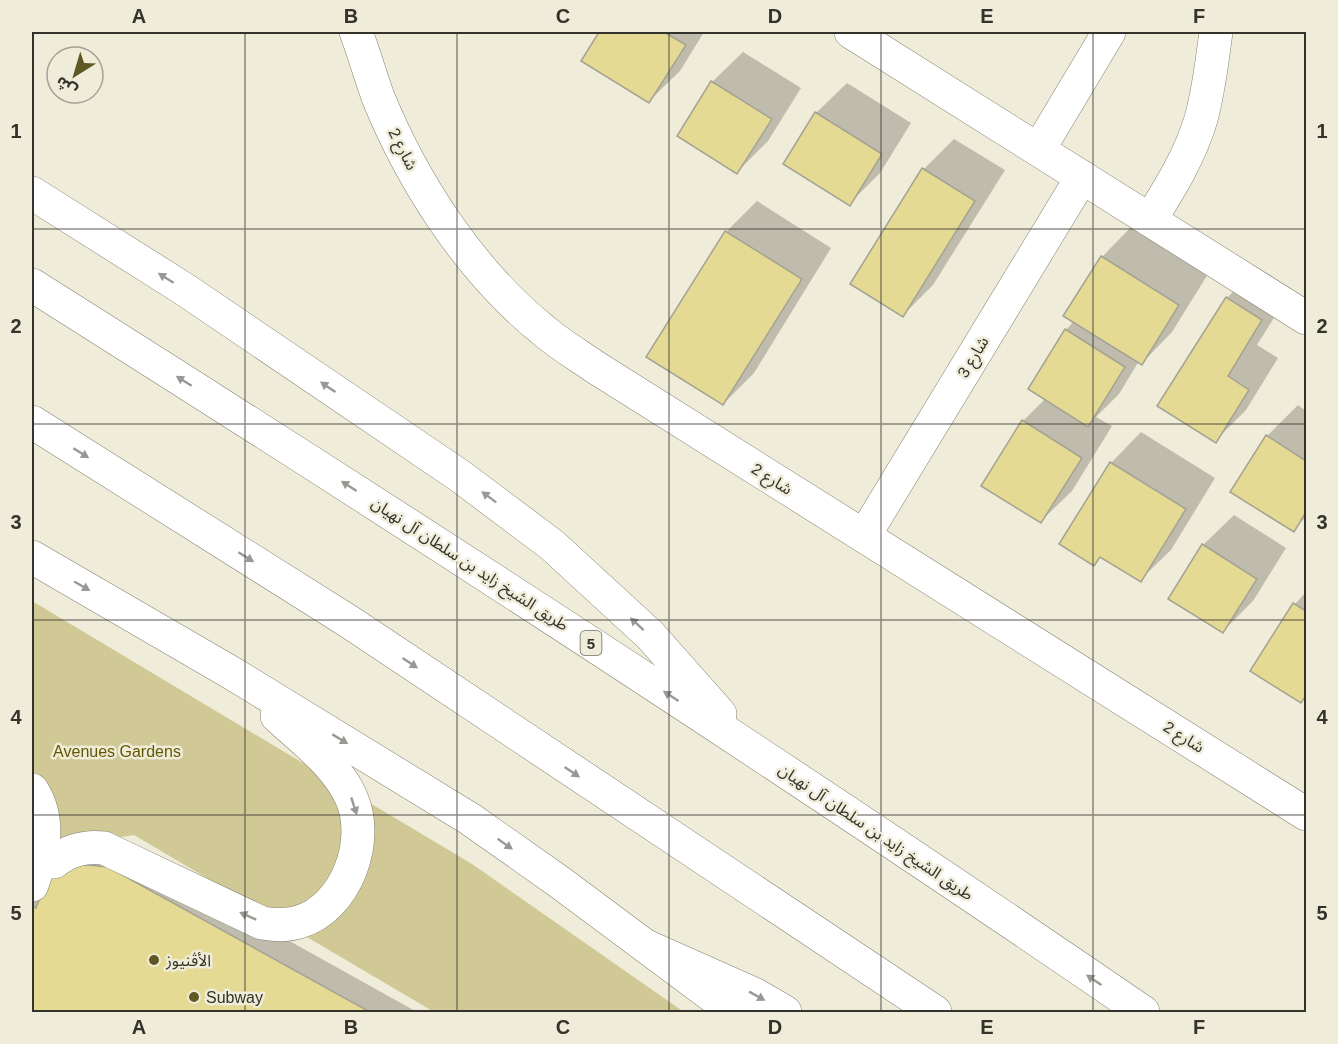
<svg xmlns="http://www.w3.org/2000/svg" width="1338" height="1044" viewBox="0 0 1338 1044" font-family="Helvetica,'Noto Sans Arabic',sans-serif">
	<style>
		.green { fill: #d0c895 }
		.shadow { fill: #0003 }
		.building { fill: #e4da94; stroke: #a5a392; stroke-width: 1.5 }
		.lines { fill: none; stroke-linecap: round; stroke-linejoin: round }
		.minor-casing { stroke: #858372; stroke-width: 34 }
		.highway-casing { stroke: #858372; stroke-width: 34 }
		.minor { stroke: #fff; stroke-width: 33 }
		.highway { stroke: #fff; stroke-width: 33 }
		.oneway { fill: #999895 }
		.grid { fill: none; stroke: #33322b; stroke-width: 1.5; stroke-opacity: 0.55 }
		.poi-dot { fill: #5f5824; stroke: #efecda; stroke-width: 2 }
		.labels { text-anchor: middle; dominant-baseline: central; stroke-width: 5; stroke-linejoin: round; paint-order: stroke }
		.shield { fill: #efecda; stroke: #6b6a60; stroke-width: 1.5 }
		.shield-label { font-size: 15px; font-weight: bold; fill: #33322b }
		.street-label { font-size: 16px; fill: #33322b; stroke: #efecda }
		.park-label { font-size: 16px; fill: #635800; stroke: #efecda }
		.poi-label { font-size: 16px; fill: #33322b; stroke: #efecda; text-anchor: start }
		.neatline { fill: none; stroke: #33322b; stroke-width: 2 }
		.grid-label { font-size: 20px; text-anchor: middle; font-weight: bold; fill: #33322b }
	</style>
	<rect width="100%" height="100%" fill="#efecda"/>
	<polygon class="green" points="32,601 472,864 684,1012 434,1012 134,835 71,845 45,831 32,792"/>
	<g class="shadow">
		<polygon points="601,32 704,32 680,71 649,101 583,60"/>
		<polygon points="743,52 801,88 768,141 737,172 712,82"/>
		<polygon points="847,83 911,123 880,173 849,204 816,113"/>
		<polygon points="954,139 1005,170 933,285 903,315 924,169"/>
		<polygon points="757,201 831,248 754,373 723,404 726,232"/>
		<polygon points="1132,226 1208,274 1172,332 1142,363 1139,361 1119,394 1096,417 1112,426 1072,491 1041,521 983,485 1023,421 1046,398 1030,388 1066,330 1074,321 1102,257"/>
		<polygon points="1257,267 1292,289 1257,345 1278,358 1246,410 1215,441 1227,298"/>
		<polygon points="1298,405 1306,411 1306,517 1293,530 1267,436"/>
		<polygon points="1141,432 1215,478 1171,550 1140,580 1102,556 1094,564 1111,463"/>
		<polygon points="1234,515 1286,548 1253,601 1223,631 1203,545"/>
		<polygon points="1306,592 1306,696 1301,701 1252,671 1295,604"/>
		<polygon points="126,850 417,1012 32,1012 32,881 55,863"/>
	</g>
	<g class="building">
		<polygon points="599,32 664,32 686,45 649,103 581,61"/>
		<polygon points="711,81 772,119 737,174 677,136"/>
		<polygon points="815,112 882,154 850,206 783,164"/>
		<polygon points="922,168 975,201 903,317 850,284"/>
		<polygon points="725,231 802,279 723,405 646,357"/>
		<polygon points="1101,256 1179,305 1142,365 1063,316"/>
		<polygon points="1226,297 1262,320 1228,376 1249,390 1216,443 1157,406"/>
		<polygon points="1065,329 1125,367 1088,427 1028,389"/>
		<polygon points="1022,420 1082,458 1041,523 981,486"/>
		<polygon points="1266,435 1306,461 1306,512 1294,532 1230,492"/>
		<polygon points="1110,462 1186,509 1141,582 1100,557 1094,566 1059,544"/>
		<polygon points="1202,544 1257,579 1223,633 1168,599"/>
		<polygon points="1293,603 1306,611 1306,695 1301,703 1250,671"/>
		<polygon points="54,862 108,867 370,1012 32,1012 32,906 36,908"/>
	</g>
	<g class="lines">
		<g class="minor-casing">
			<g id="minor">
				<path d="M 356,32 C 364,53 370,75 378,97 C 413,183 470,271 543,330 C 559,344 578,355 595,367 L 1306,814"/>
				<polyline points="851,32 1306,318"/>
				<polyline points="1039,149 1109,32"/>
				<path d="M 1150,220 C 1170,188 1190,156 1201,119 C 1209,90 1212,61 1216,32"/>
				<polyline points="864,536 1082,177"/>
				<polyline points="32,557 230,672 470,819 558,881 734,1012"/>
				<path d="M 32,790 C 52,821 43,853 32,885"/>
				<path d="M 54,862 C 69,850 84,846 104,848 L 262,923 C 275,925 286,926 299,922 C 346,908 371,841 351,797 C 336,764 303,740 277,716"/>
			</g>
		</g>
		<g class="highway-casing">
			<g id="highway">
				<polyline points="32,193 184,289 460,476 552,545 650,635 720,714"/>
				<path d="M 32,285 C 406,521 778,762 1143,1012"/>
				<polyline points="32,422 348,621 935,1012"/>
				<polyline points="646,946 754,994 785,1012"/>
			</g>
		</g>
		<use href="#minor" class="minor"/>
		<use href="#highway" class="highway"/>
	</g>
	<defs><path id="oneway-solid" d="M-6-.8H1V-3.2L6.5 0L1 3.2V.8H-6Z" transform="scale(1.5)"/></defs>
	<g class="oneway">
		<use href="#oneway-solid" transform="translate(166 278) rotate(-148)"/>
		<use href="#oneway-solid" transform="translate(184 381) rotate(-148)"/>
		<use href="#oneway-solid" transform="translate(328 387) rotate(-146)"/>
		<use href="#oneway-solid" transform="translate(81 453) rotate(32)"/>
		<use href="#oneway-solid" transform="translate(349 486) rotate(-147)"/>
		<use href="#oneway-solid" transform="translate(489 497) rotate(-143)"/>
		<use href="#oneway-solid" transform="translate(246 557) rotate(32)"/>
		<use href="#oneway-solid" transform="translate(82 586) rotate(30)"/>
		<use href="#oneway-solid" transform="translate(637 624) rotate(-137)"/>
		<use href="#oneway-solid" transform="translate(410 663) rotate(34)"/>
		<use href="#oneway-solid" transform="translate(671 696) rotate(-147)"/>
		<use href="#oneway-solid" transform="translate(340 739) rotate(31)"/>
		<use href="#oneway-solid" transform="translate(572 772) rotate(34)"/>
		<use href="#oneway-solid" transform="translate(354 806) rotate(72)"/>
		<use href="#oneway-solid" transform="translate(505 844) rotate(35)"/>
		<use href="#oneway-solid" transform="translate(248 916) rotate(-156)"/>
		<use href="#oneway-solid" transform="translate(1094 980) rotate(-146)"/>
		<use href="#oneway-solid" transform="translate(757 996) rotate(29)"/>
	</g>
	<path class="grid" d="M 245,32 L 245,1012M 457,32 L 457,1012M 669,32 L 669,1012M 881,32 L 881,1012M 1093,32 L 1093,1012M 32,229 L 1306,229M 32,424 L 1306,424M 32,620 L 1306,620M 32,815 L 1306,815"/>
	<g class="poi-dot">
		<circle cx="154" cy="960" r="6"/>
		<circle cx="194" cy="997" r="6"/>
	</g>
	<g class="labels">
		<rect class="shield" x="580.5" y="631" width="21" height="24" rx="4.5"/>
		<g class="shield-label">
			<text x="591" y="643">5</text>
		</g>
		<g class="street-label">
			<text transform="translate(403 149) rotate(63)">شارع 2</text>
			<text transform="translate(973 357) rotate(-59)">شارع 3</text>
			<text transform="translate(772 479) rotate(32)">شارع 2</text>
			<text transform="translate(470 564) rotate(33)">طريق الشيخ زايد بن سلطان آل نهيان</text>
			<text transform="translate(1184 737) rotate(32)">شارع 2</text>
			<text transform="translate(876 832) rotate(34)">طريق الشيخ زايد بن سلطان آل نهيان</text>
		</g>
		<g class="park-label">
			<text x="117" y="751">Avenues Gardens</text>
		</g>
		<g class="poi-label">
			<text x="166" y="960">الأڤنيوز</text>
			<text x="206" y="997">Subway</text>
		</g>
	</g>
	<rect width="1338" height="1044" fill="none" stroke="#efecda" stroke-width="66"/>
	<g transform="translate(75 75) rotate(217)"><circle r="28" fill="#efecda" stroke="#a4a294" stroke-width="1.5"/>
	<path d="M0-4.5L10 22L0 15L-10 22Z" fill="#5f5824"/>
	<text y="-9" font-size="16" font-weight="bold" text-anchor="middle" fill="#33322b">ش</text>
	</g>
	<rect x="33" y="33" width="1272" height="978" class="neatline"/>
	<g class="grid-label">
		<text x="139" y="23">A</text>
		<text x="351" y="23">B</text>
		<text x="563" y="23">C</text>
		<text x="775" y="23">D</text>
		<text x="987" y="23">E</text>
		<text x="1199" y="23">F</text>
		<text x="16" y="138">1</text>
		<text x="1322" y="138">1</text>
		<text x="16" y="333">2</text>
		<text x="1322" y="333">2</text>
		<text x="16" y="529">3</text>
		<text x="1322" y="529">3</text>
		<text x="16" y="724">4</text>
		<text x="1322" y="724">4</text>
		<text x="16" y="920">5</text>
		<text x="1322" y="920">5</text>
		<text x="139" y="1034">A</text>
		<text x="351" y="1034">B</text>
		<text x="563" y="1034">C</text>
		<text x="775" y="1034">D</text>
		<text x="987" y="1034">E</text>
		<text x="1199" y="1034">F</text>
	</g>
</svg>
